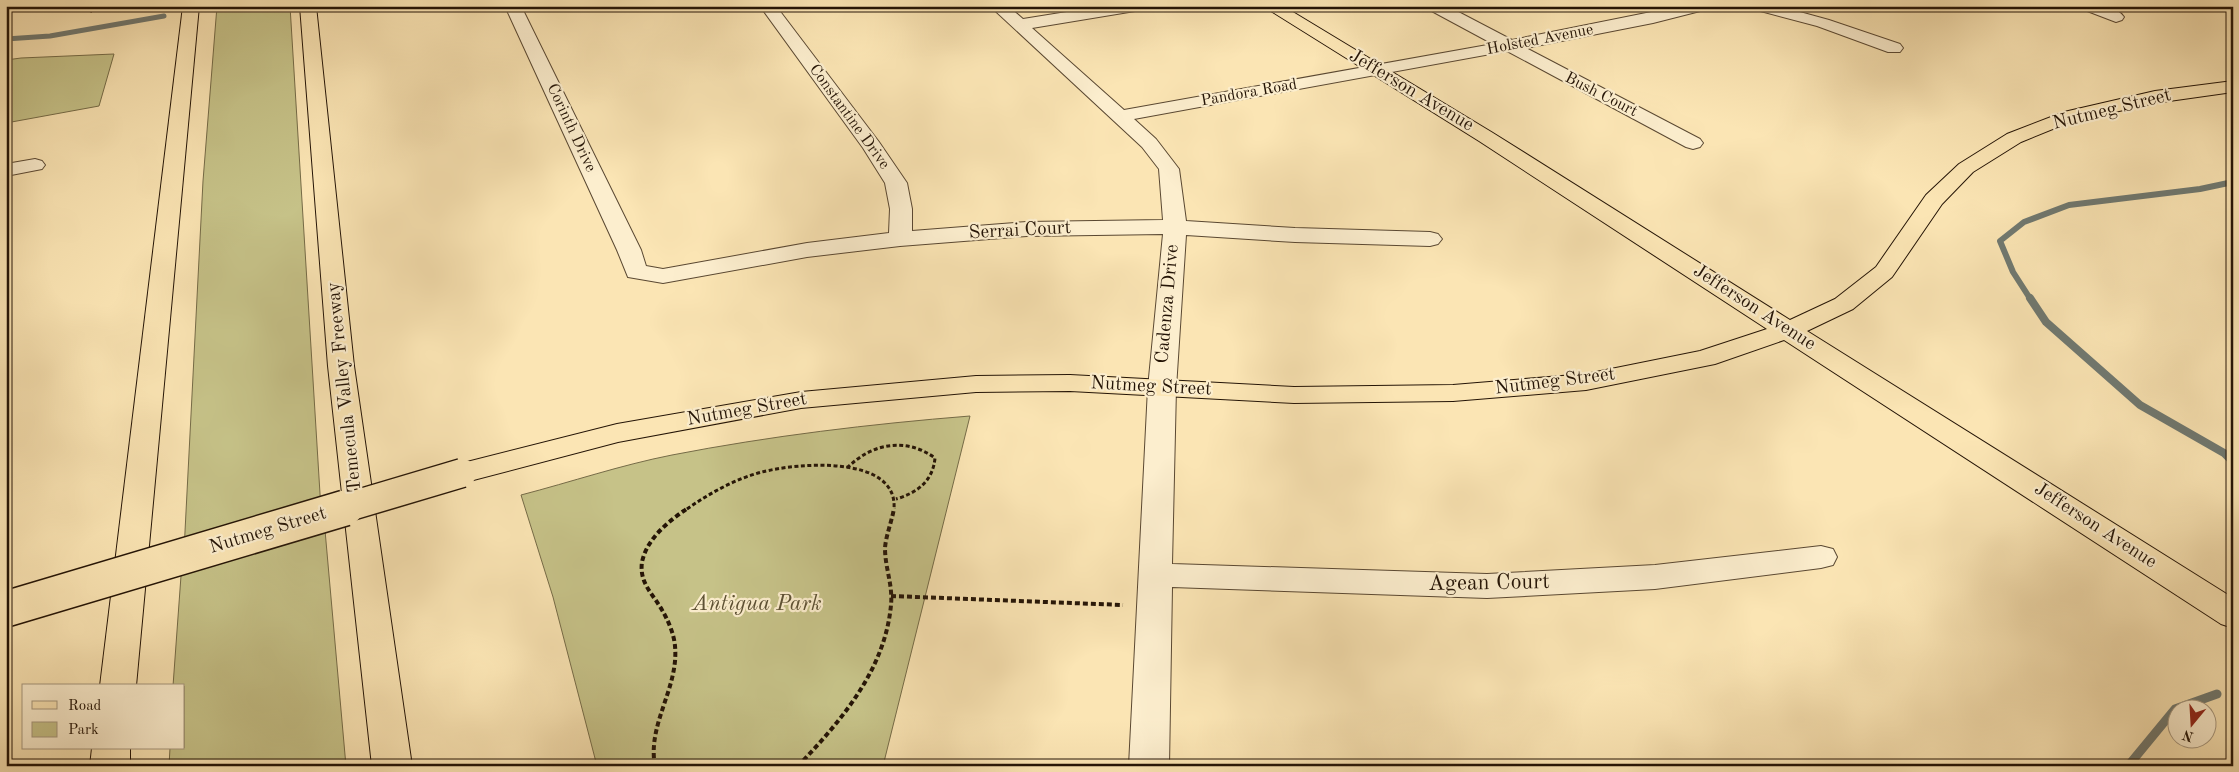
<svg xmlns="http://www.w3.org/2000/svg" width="2239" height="772" viewBox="0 0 2239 772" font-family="'Old Standard TT',serif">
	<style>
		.green { fill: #c6c288; stroke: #756b47 }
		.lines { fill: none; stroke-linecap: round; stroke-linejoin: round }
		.stream-far3 { stroke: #707971; stroke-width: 5 }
		.stream-far2 { stroke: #707971; stroke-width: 6 }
		.stream-far1 { stroke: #707971; stroke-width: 8 }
		.stream { stroke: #707971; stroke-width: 9 }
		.minor-casing { stroke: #5a4832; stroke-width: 2 }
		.major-casing { stroke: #241406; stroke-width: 2 }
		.highway-casing { stroke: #241406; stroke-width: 2 }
		.path-far2 { stroke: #241406; stroke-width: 2; stroke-dasharray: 2.5 2; stroke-linecap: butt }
		.path-far1 { stroke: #241406; stroke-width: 3; stroke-dasharray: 4 2.5; stroke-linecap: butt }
		.path { stroke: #241406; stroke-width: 4; stroke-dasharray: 5 3; stroke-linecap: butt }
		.minor { fill: #fceece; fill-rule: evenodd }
		.major { fill: #fbe5b4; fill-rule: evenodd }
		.highway { fill: #fbe5b4; fill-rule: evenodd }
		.major-bridge-far1-casing { stroke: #241406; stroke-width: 31; stroke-linecap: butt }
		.major-bridge-casing { stroke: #241406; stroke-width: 38; stroke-linecap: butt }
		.major-bridge-far1 { stroke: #fbe5b4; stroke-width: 28 }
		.major-bridge { stroke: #fbe5b4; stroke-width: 35 }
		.labels { text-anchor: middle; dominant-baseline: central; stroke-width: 4.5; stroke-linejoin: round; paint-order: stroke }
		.far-street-label { font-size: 16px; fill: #241406; stroke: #fceece }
		.street-label { font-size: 19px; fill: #241406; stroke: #fceece }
		.near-street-label { font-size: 22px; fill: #241406; stroke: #fceece }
		.near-park-label { font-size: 22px; font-style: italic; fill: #5d5134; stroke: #fceece }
	</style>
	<rect width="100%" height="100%" fill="#fbe5b4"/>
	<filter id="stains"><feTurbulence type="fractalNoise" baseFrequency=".004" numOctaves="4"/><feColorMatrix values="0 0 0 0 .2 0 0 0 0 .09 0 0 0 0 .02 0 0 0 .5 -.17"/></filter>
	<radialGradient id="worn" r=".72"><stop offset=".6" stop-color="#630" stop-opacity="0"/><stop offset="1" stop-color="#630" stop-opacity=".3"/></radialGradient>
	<g class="green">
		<polygon points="217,6 290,6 321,510 184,551 203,181"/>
		<polygon points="114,54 99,106 6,123 6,60 21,58"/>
		<path d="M 970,416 L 883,766 L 597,766 L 553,597 L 521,495 C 571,482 621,465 672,455 C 770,436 870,424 970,416 Z"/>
		<polygon points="324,519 346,766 169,766 170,748 184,748 184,686 173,686 182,562"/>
	</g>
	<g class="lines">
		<polyline class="stream-far3" points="6,39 50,36 164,16"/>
		<polyline class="stream-far2" points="2031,300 2013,272 2000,241 2024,222 2069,205 2200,189 2233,182"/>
		<polyline class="stream-far1" points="2030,298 2046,322 2140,405 2224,453 2233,462"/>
		<polyline class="stream" points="2128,766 2175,709 2217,694"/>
		<g class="minor-casing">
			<g id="minor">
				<polygon points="505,6 521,6 641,250 646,266 663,269 807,243 889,233 890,209 885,183 863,148 760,6 776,6 879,142 907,183 912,209 912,231 1027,222 1163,220 1159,169 1142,147 990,6 1008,6 1023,19 1104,6 1143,6 1141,9 1135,11 1032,28 1124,110 1493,44 1428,9 1426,6 1447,6 1512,40 1681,6 1710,6 1708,9 1653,23 1526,48 1700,139 1703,143 1700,147 1693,149 1686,147 1507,51 1134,119 1156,139 1179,169 1186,221 1295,228 1430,232 1438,234 1442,239 1438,244 1430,246 1295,242 1186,235 1176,388 1172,564 1487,574 1655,565 1821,546 1833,549 1837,557 1833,565 1821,568 1655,589 1487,598 1172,587 1169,766 1129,766 1148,388 1163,234 1027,236 900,246 807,257 663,283 628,277 617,250"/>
				<polygon points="1751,6 1778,6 1829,20 1900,44 1903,48 1900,52 1888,52 1817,26 1753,9"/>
				<path d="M 2080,6 C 2094,6 2115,4 2124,17 L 2122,20 L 2116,22 L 2082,9 Z"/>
				<polygon points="35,159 42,161 45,165 42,169 6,176 6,164"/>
			</g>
		</g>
		<g class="major-casing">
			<polygon id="major" points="1263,6 1283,6 1493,133 1790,320 1835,299 1876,267 1926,195 1959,164 2007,134 2064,112 2155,91 2233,81 2233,92 2155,103 2070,122 2021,142 1973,172 1942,204 1892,277 1853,309 1807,331 2233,598 2233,628 2221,624 1784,340 1715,364 1586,390 1453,401 1294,403 1070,391 976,392 801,408 618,442 462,483 451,480 447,473 451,466 617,424 801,392 976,376 1070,375 1294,387 1453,385 1586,374 1700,351 1767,329 1479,141"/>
		</g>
		<g class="highway-casing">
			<g id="highway">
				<polygon points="183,6 199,6 136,686 100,686"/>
				<polygon points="300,6 316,6 354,366 412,766 372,766 328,366"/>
				<polygon points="92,748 130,748 130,766 90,766"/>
			</g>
		</g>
		<polyline class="path-far2" points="73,6 92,12"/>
		<g class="path-far1">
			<path d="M 847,468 C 872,443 906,437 935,458 C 933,481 917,493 896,499"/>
			<path d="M 687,509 C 710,493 735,479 762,472 C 796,463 898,454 894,509"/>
		</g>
		<g class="path">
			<polyline points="891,596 1123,605"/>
			<path d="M 655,766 C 647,724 679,688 675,646 C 674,634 668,620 662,610 C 653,594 639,583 642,562 C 647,538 669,521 688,508"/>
			<path d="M 798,766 C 841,721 885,670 891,605 C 893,585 885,568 885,548 C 886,535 892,521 894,508"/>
		</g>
		<use href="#minor" class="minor"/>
		<use href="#major" class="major"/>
		<use href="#highway" class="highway"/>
		<g class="major-bridge-far1-casing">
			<polyline id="major-bridge-far1" points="341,509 462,473"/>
		</g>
		<g class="major-bridge-casing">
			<polyline id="major-bridge" points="6,609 345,508"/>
		</g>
		<use href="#major-bridge-far1" class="major-bridge-far1"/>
		<use href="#major-bridge" class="major-bridge"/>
	</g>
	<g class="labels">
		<g class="far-street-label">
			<text transform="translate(1540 40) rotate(-11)">Holsted Avenue</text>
			<text transform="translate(1249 93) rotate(-10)">Pandora Road</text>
			<text transform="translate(1601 95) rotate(27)">Bush Court</text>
			<text transform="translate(849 117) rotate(54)">Constantine Drive</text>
			<text transform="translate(571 128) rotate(65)">Corinth Drive</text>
		</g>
		<g class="street-label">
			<text transform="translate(1411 91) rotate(31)">Jefferson Avenue</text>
			<text transform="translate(2112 110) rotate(-14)">Nutmeg Street</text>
			<text transform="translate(1020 231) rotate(-3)">Serrai Court</text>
			<text transform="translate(1168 304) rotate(-85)">Cadenza Drive</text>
			<text transform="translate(1754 308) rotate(33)">Jefferson Avenue</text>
			<text transform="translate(1555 382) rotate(-7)">Nutmeg Street</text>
			<text transform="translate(345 387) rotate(-96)">Temecula Valley Freeway</text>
			<text transform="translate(1151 387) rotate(3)">Nutmeg Street</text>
			<text transform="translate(747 410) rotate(-10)">Nutmeg Street</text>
			<text transform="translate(2095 526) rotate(33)">Jefferson Avenue</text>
			<text transform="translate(268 531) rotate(-17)">Nutmeg Street</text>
		</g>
		<g class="near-street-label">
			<text transform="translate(1489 583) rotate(-1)">Agean Court</text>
		</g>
		<g class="near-park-label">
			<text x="757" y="604">Antigua Park</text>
		</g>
	</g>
	<rect width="2239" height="772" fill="none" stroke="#fbe5b4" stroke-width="25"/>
	<rect x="8" y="8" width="2224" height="757" fill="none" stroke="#241406" stroke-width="2.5"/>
	<rect x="12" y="12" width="2214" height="747" fill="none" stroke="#241406"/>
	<rect x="22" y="684" width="162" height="65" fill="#fceece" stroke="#a6977e"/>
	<rect x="32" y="701" width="25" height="8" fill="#fbe5b4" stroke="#a6977e"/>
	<text x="68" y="710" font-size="15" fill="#241406">Road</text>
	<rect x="32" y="722" width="25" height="15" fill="#c6c288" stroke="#a6977e"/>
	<text x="68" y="734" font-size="15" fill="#241406">Park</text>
	<g transform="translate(2192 724) rotate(198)"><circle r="24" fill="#fceece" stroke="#a6977e"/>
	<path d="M0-4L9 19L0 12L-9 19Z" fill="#8f2418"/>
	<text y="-8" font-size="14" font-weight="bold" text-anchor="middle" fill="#241406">N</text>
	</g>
	<rect width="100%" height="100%" filter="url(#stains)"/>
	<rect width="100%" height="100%" fill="url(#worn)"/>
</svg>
